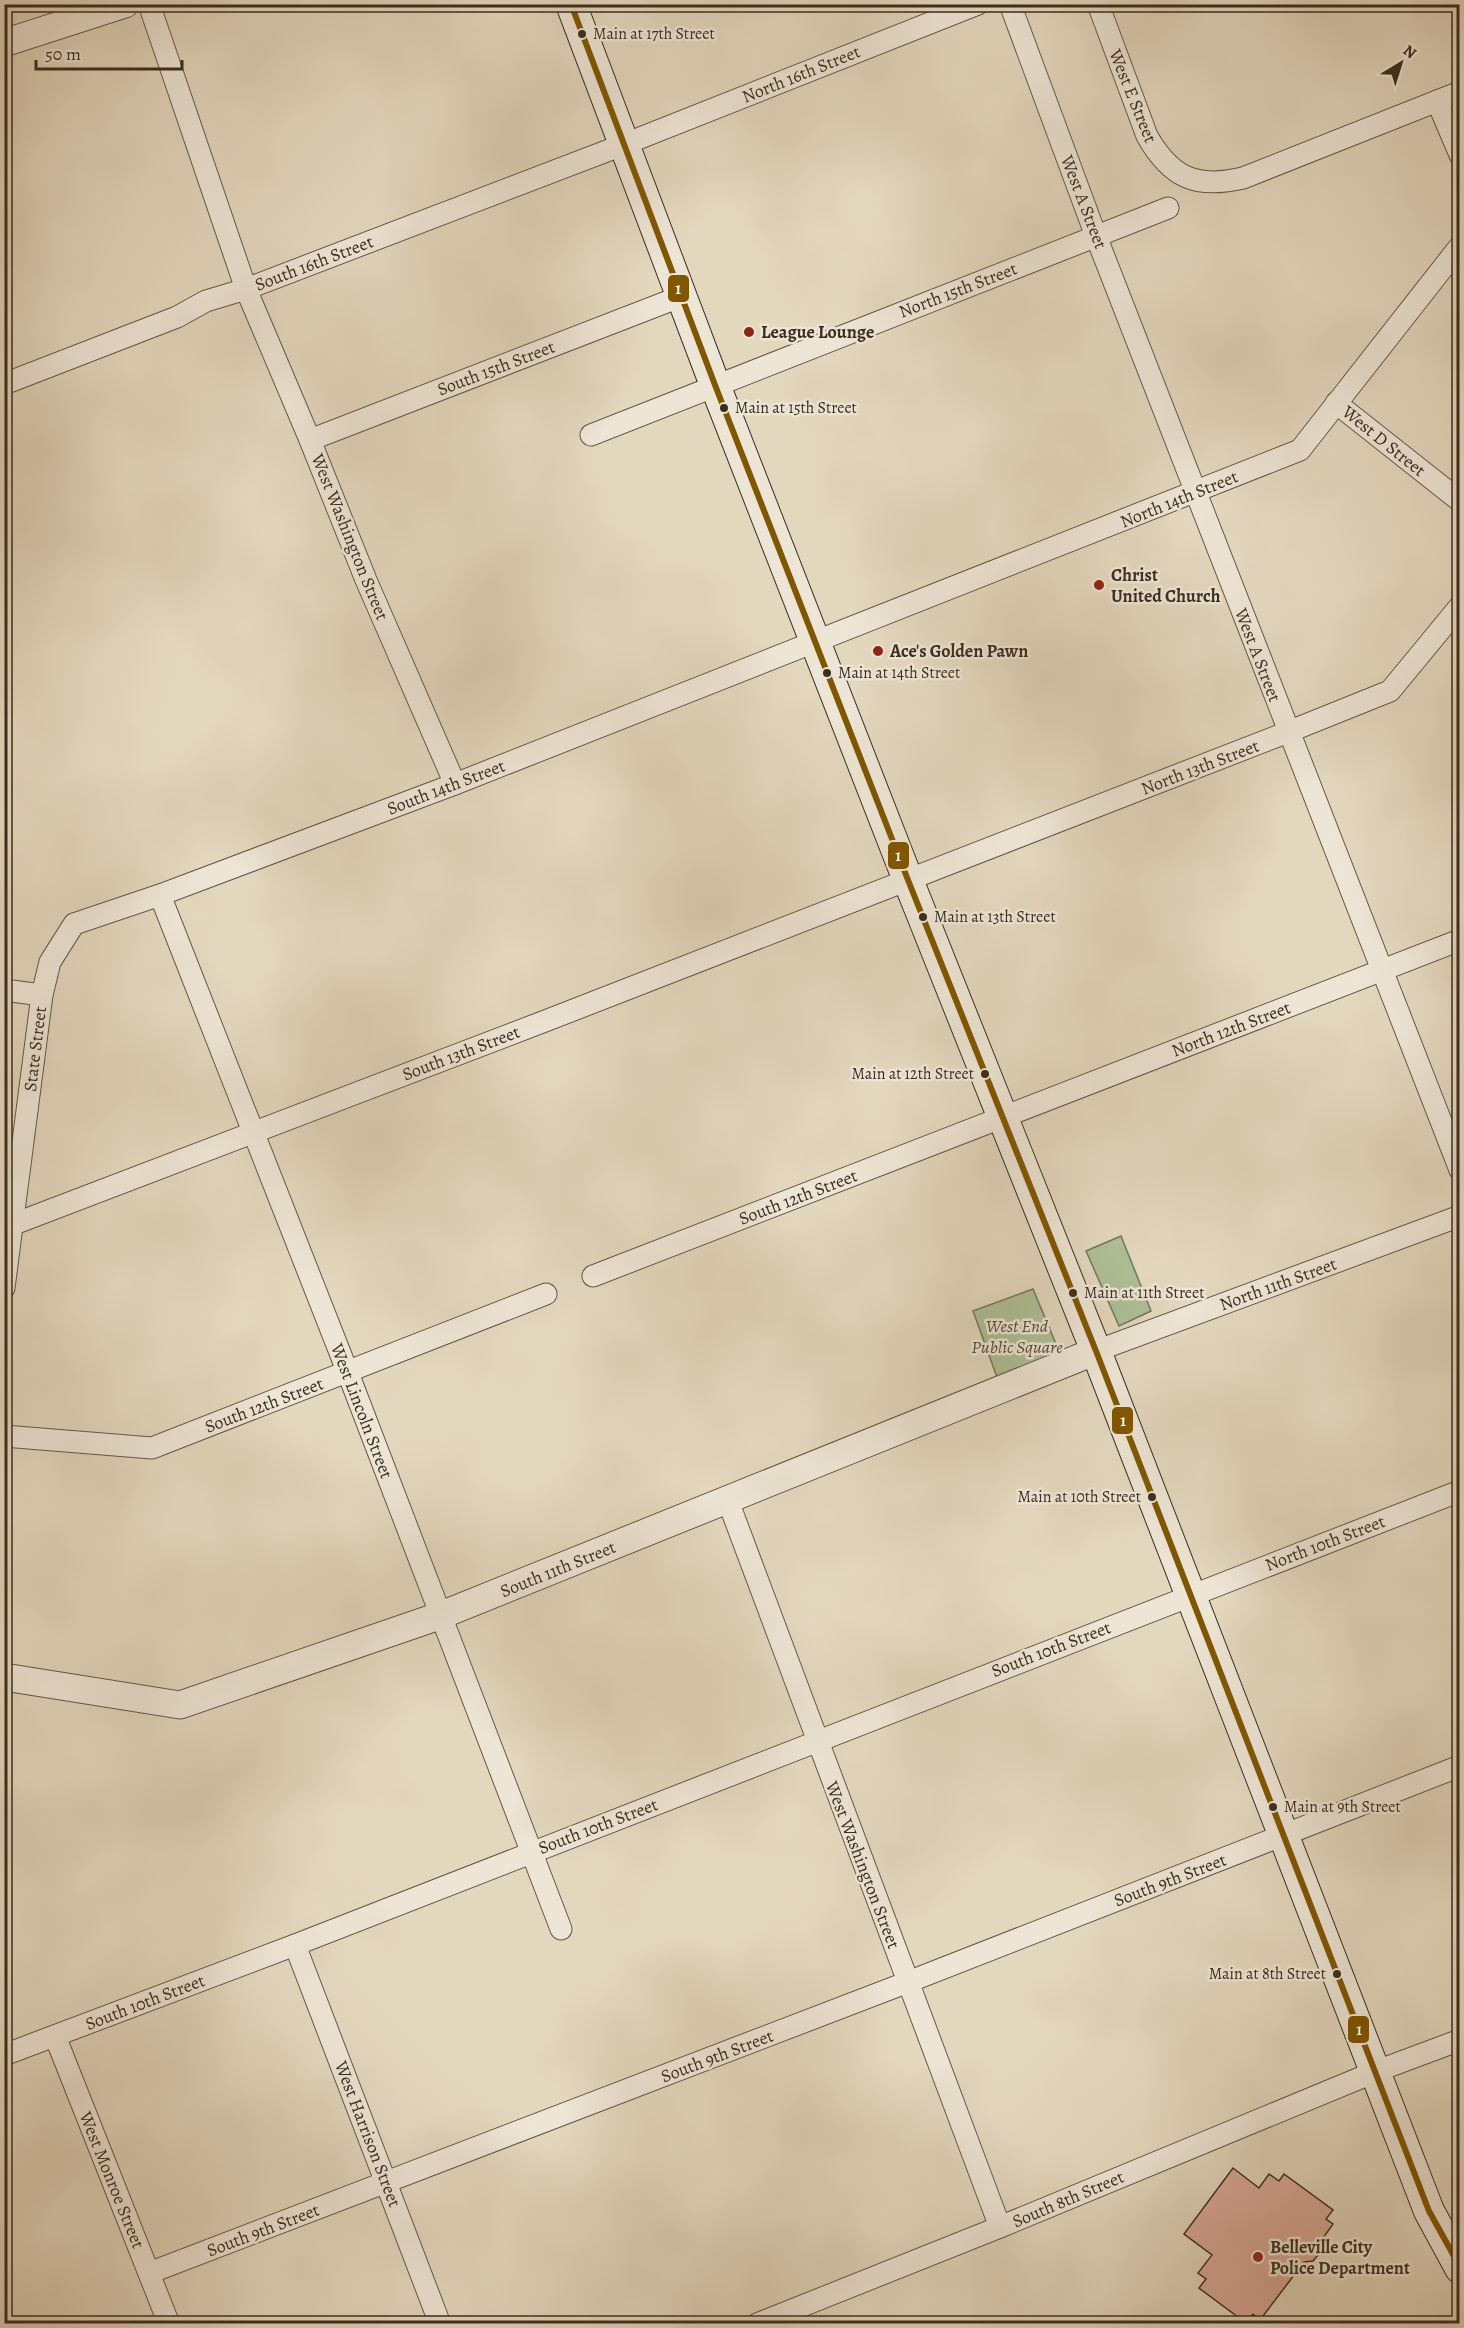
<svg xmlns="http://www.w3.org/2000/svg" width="1464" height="2328" viewBox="0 0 1464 2328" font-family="Alegreya,serif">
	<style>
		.green { fill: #adbf96; stroke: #74765a; stroke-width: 1.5 }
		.building { fill: #d9a898; stroke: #3a2e1f; stroke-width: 1.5 }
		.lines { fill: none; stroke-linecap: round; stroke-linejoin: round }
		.minor-casing { stroke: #645847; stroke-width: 23 }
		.tertiary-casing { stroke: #645847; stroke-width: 29 }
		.secondary-casing { stroke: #3a2e1f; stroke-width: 32 }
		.minor { stroke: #ede5d5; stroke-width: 21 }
		.tertiary { stroke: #ede5d5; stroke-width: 27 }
		.secondary { stroke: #ede5d5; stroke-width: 30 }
		.bus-1-casing { stroke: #ede5d5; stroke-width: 10 }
		.bus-1 { stroke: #815601; stroke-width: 6 }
		.bus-dot { fill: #3a2e1f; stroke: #ede5d5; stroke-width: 2 }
		.poi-dot { fill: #8f2418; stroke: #ede5d5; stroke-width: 2 }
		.labels { text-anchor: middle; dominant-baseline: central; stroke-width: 5; stroke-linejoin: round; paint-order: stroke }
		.bus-label { font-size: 16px; fill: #3a2e1f; stroke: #ede5d5; text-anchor: start }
		.street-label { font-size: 18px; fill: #3a2e1f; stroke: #ede5d5 }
		.poi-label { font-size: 18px; font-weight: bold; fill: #3a2e1f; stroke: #ede5d5; text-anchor: start }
		.park-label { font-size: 18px; font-style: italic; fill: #514b37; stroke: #ede5d5 }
		.line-badge { stroke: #ede5d5; stroke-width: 2 }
		.badge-label { font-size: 16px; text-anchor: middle; font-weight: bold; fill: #fff }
	</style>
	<rect width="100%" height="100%" fill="#e3d7be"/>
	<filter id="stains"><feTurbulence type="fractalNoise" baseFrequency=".00333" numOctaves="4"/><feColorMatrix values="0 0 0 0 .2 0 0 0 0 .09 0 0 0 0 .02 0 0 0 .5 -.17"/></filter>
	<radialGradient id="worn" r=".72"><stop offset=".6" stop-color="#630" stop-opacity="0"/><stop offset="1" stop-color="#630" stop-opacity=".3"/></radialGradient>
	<g class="green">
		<polygon points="1121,1236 1151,1311 1119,1326 1086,1251"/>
		<polygon points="1033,1289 1064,1363 998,1380 973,1311"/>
	</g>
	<polygon class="building" points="1233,2168 1259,2188 1269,2174 1279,2181 1284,2174 1333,2210 1326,2219 1333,2224 1321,2241 1322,2250 1313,2261 1304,2262 1260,2320 1253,2314 1246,2323 1199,2288 1206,2279 1198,2273 1212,2255 1184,2234"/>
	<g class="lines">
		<g class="minor-casing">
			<g id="minor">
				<polyline points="149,4 246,289 310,440 366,580 455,784"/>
				<polyline points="1010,4 1096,236 1460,1170"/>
				<path d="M 1098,4 L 1147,136 C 1171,178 1196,189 1243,178 L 1460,92"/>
				<polyline points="1437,101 1460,155"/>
				<polyline points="4,384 177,317 206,301 246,289 625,144 978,4"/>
				<polyline points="1336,403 1460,501"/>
				<polyline points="591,435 1168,208"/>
				<polyline points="310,440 682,296"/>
				<polyline points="160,895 348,1373 561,1929"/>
				<polyline points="4,990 42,995"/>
				<polyline points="14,1224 540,1023 1288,732 1390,691 1460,606"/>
				<polyline points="593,1276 1460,940"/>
				<polyline points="4,1288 42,995 50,962 74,924 160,895 455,784 1300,450 1460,246"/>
				<polyline points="1096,1351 1460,1216"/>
				<polyline points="4,1436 152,1448 546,1294"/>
				<polyline points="728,1501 1000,2227"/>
				<polyline points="295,1945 440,2324"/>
				<polyline points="55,2036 169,2324"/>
				<polyline points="4,2055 295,1945 1460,1491"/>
				<polyline points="149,2273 908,1982 1460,1766"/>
				<polyline points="757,2324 1000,2227 1377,2071 1460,2040"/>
			</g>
		</g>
		<g class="tertiary-casing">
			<g id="tertiary">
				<polyline points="4,43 125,4"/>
				<polyline points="4,1677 180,1705 439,1616 1096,1351"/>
			</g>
		</g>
		<g class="secondary-casing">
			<polyline id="secondary" points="571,4 715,385 908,880 1096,1351 1429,2211 1460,2268"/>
		</g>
		<use href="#minor" class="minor"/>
		<use href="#tertiary" class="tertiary"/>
		<use href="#secondary" class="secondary"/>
		<g class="bus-1-casing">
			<polyline id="bus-1" points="571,4 715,385 908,880 1096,1351 1429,2211 1460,2267"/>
		</g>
		<use href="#bus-1" class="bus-1"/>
	</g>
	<g class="bus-dot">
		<circle cx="582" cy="34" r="5"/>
		<circle cx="724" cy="408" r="5"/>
		<circle cx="827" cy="673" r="5"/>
		<circle cx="923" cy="917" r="5"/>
		<circle cx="985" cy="1074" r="5"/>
		<circle cx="1073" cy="1293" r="5"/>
		<circle cx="1152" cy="1497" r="5"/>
		<circle cx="1273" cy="1807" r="5"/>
		<circle cx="1337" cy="1974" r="5"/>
	</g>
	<g class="poi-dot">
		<circle cx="749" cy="332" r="6"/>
		<circle cx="1099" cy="585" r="6"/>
		<circle cx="878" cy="651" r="6"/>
		<circle cx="1258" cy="2257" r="6"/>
	</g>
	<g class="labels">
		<g class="bus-label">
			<text x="593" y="34">Main at 17th Street</text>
			<text x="735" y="408">Main at 15th Street</text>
			<text x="838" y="673">Main at 14th Street</text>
			<text x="934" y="917">Main at 13th Street</text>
			<text x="974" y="1074" text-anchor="end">Main at 12th Street</text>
			<text x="1084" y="1293">Main at 11th Street</text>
			<text x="1141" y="1497" text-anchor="end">Main at 10th Street</text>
			<text x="1284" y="1807">Main at 9th Street</text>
			<text x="1326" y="1974" text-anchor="end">Main at 8th Street</text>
		</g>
		<g class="street-label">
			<text transform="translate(801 74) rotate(-22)">North 16th Street</text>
			<text transform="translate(1133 96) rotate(68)">West E Street</text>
			<text transform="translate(1084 202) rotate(69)">West A Street</text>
			<text transform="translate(314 263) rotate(-21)">South 16th Street</text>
			<text transform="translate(958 290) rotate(-21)">North 15th Street</text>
			<text transform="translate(496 368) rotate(-21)">South 15th Street</text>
			<text transform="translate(1384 441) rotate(39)">West D Street</text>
			<text transform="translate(1179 499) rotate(-22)">North 14th Street</text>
			<text transform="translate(350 537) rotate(68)">West Washington Street</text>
			<text transform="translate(1258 655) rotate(69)">West A Street</text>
			<text transform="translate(1200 767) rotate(-21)">North 13th Street</text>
			<text transform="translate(446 787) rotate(-21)">South 14th Street</text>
			<text transform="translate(1231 1029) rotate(-21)">North 12th Street</text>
			<text transform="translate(35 1049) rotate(-83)">State Street</text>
			<text transform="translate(461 1053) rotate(-21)">South 13th Street</text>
			<text transform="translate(798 1197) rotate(-21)">South 12th Street</text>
			<text transform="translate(1278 1284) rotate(-20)">North 11th Street</text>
			<text transform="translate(264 1405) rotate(-21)">South 12th Street</text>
			<text transform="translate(362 1411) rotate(69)">West Lincoln Street</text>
			<text transform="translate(1325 1543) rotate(-21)">North 10th Street</text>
			<text transform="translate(558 1569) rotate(-22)">South 11th Street</text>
			<text transform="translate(1051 1649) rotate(-21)">South 10th Street</text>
			<text transform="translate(598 1826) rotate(-21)">South 10th Street</text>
			<text transform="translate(863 1865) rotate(69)">West Washington Street</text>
			<text transform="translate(1170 1880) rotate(-21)">South 9th Street</text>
			<text transform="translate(145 2002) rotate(-21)">South 10th Street</text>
			<text transform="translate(717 2056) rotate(-21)">South 9th Street</text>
			<text transform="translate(368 2134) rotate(69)">West Harrison Street</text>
			<text transform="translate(112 2180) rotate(68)">West Monroe Street</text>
			<text transform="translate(1068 2199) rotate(-23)">South 8th Street</text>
			<text transform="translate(263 2230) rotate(-21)">South 9th Street</text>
		</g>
		<g class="poi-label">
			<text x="761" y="332">League Lounge</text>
			<text x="1111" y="575">Christ<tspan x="1111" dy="21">United Church</tspan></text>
			<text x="890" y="651">Ace's Golden Pawn</text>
			<text x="1270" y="2247">Belleville City<tspan x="1270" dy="21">Police Department</tspan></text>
		</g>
		<g class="park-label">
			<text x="1017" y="1326">West End<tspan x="1017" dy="21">Public Square</tspan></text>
		</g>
	</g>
	<g class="line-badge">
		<rect x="667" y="274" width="23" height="29" rx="6" fill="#815601"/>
		<rect x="887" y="841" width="23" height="29" rx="6" fill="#815601"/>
		<rect x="1111" y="1406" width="23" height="29" rx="6" fill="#815601"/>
		<rect x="1347" y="2015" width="23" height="29" rx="6" fill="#815601"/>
	</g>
	<g class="badge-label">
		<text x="678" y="294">1</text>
		<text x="898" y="861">1</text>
		<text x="1123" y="1426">1</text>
		<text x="1359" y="2035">1</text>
	</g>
	<rect width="1464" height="2328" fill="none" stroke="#e3d7be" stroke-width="24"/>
	<rect x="6" y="6" width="1452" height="2316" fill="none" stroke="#3a2e1f" stroke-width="3"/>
	<rect x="12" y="12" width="1440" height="2304" fill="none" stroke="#3a2e1f" stroke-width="1.5"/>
	<g transform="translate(1401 63) rotate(38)" stroke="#ede5d5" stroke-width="4.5" paint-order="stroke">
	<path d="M0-4.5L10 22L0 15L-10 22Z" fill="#3a2e1f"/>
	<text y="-9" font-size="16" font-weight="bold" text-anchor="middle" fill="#3a2e1f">N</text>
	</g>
	<path d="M36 60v9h146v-9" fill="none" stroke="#3a2e1f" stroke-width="3"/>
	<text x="45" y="60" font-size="18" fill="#3a2e1f" stroke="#ede5d5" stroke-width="4.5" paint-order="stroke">50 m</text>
	<rect width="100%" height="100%" filter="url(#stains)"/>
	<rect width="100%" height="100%" fill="url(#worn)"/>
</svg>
